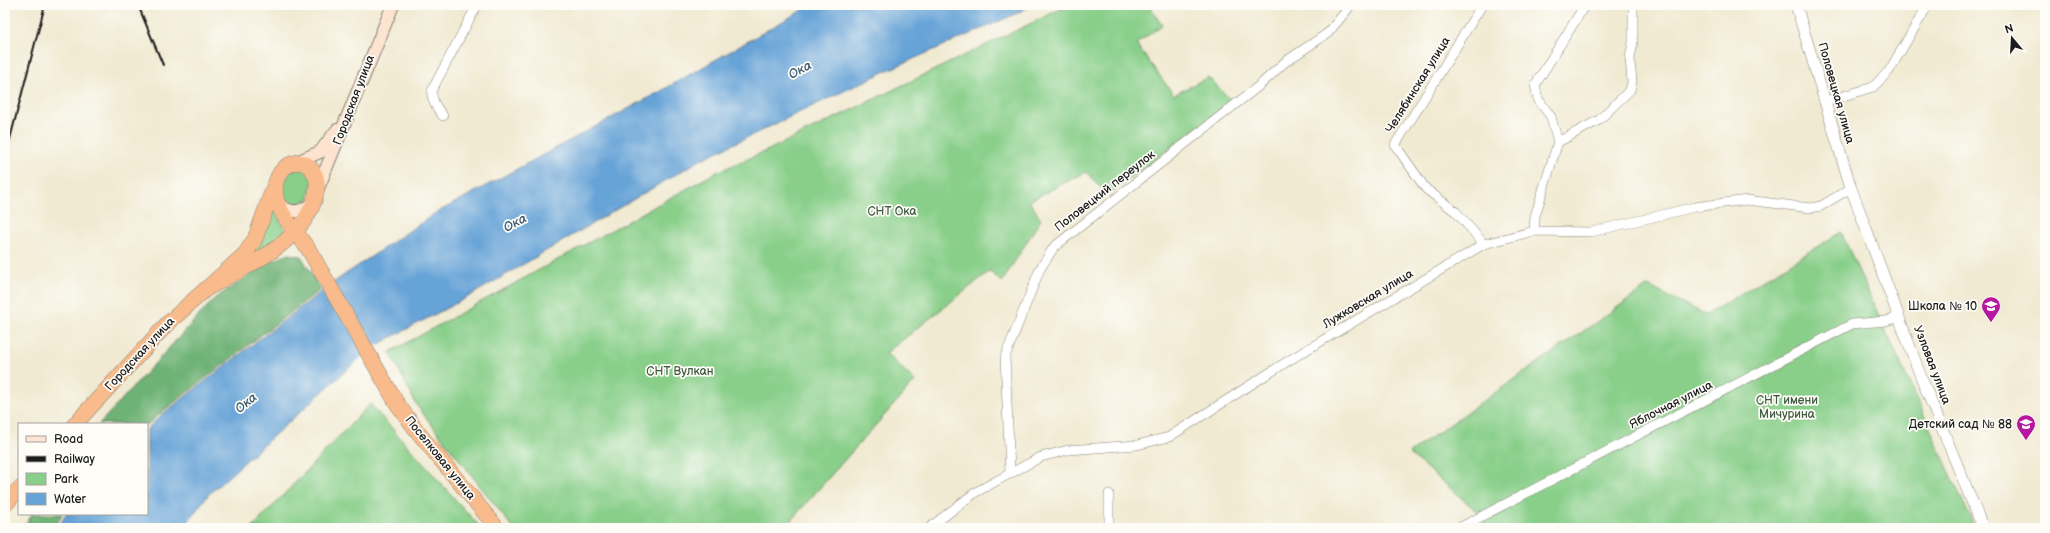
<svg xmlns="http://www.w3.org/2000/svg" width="2050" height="533" viewBox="0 0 2050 533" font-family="'Balsamiq Sans',sans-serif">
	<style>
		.green { fill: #89cf8a; stroke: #527653 }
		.forest { fill: #6eb276; stroke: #456749 }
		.water { fill: #66a3d7; stroke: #41607a }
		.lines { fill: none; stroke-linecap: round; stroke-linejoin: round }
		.minor-casing { stroke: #868377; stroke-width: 10 }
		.tertiary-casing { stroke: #868377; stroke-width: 12 }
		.secondary-casing { stroke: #868377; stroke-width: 14 }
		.trunk-casing { stroke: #868377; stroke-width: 16 }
		.minor { stroke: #fff; stroke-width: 9 }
		.tertiary { stroke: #fff; stroke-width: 11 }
		.secondary { stroke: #fde4d1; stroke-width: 12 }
		.trunk { stroke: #fabb8c; stroke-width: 15 }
		.rail { stroke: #1c1c1c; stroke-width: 2 }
		.labels { text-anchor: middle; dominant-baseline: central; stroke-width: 3.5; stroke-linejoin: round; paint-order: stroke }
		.street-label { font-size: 12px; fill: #1c1c1c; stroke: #fdfcf7 }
		.park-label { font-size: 12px; fill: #425b42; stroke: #fdfcf7 }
		.poi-label { font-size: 12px; fill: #1c1c1c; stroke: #fdfcf7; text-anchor: end }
		.water-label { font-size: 13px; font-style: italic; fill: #3d5970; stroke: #fdfcf7 }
	</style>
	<rect width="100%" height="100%" fill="#fdfcf7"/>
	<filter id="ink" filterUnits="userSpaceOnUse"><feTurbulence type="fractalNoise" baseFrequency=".025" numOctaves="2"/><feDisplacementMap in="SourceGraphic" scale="8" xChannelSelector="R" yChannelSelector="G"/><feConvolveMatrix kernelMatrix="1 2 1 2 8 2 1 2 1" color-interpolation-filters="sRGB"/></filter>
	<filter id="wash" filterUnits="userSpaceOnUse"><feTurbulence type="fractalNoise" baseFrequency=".012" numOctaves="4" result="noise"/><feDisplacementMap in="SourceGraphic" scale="16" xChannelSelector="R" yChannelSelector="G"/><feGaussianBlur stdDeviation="0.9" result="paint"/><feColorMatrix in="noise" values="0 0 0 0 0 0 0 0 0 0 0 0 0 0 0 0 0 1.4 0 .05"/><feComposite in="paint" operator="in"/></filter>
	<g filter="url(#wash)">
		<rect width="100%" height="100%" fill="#f1ead2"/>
		<g class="green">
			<polygon points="1069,5 1148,5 1162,25 1136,44 1174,95 1208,77 1232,101 1108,195 1086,172 1029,201 1041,219 1002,282 990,271 886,353 915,381 784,528 513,528 417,406 390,352 717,172 764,152"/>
			<polygon points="302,168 313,180 308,199 298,205 286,204 279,188 290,170"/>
			<polygon points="273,207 285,231 284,234 257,252 254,251"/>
			<polygon points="1841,232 1975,528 1473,528 1487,520 1409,453 1648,286 1706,315"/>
			<polygon points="370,404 481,528 252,528"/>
		</g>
		<g class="forest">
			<polygon points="289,254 301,256 321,289 158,415 147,426 147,424 99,424 215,298 269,262"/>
			<polygon points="32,514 62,514 55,528 24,528"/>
		</g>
		<polygon class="water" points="811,5 1031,5 1018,13 886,71 702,159 468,297 371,348 208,495 183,528 58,528 66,514 147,514 147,429 160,416 331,284 434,214 661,91"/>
	</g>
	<g filter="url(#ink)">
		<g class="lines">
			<g class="minor-casing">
				<g id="minor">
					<polyline points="1482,5 1395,145 1426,189 1456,212 1484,244"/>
					<polyline points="1824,102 1873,87 1889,71 1928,5"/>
					<path d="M 443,116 C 437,108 431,101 432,90 L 477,5"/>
					<polyline points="1558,142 1599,120 1630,90 1632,82 1630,58 1633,42 1633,5"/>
					<polyline points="1534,231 1535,216 1558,142 1551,117 1538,99 1535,85 1585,5"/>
					<polyline points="1010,472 1005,357 1040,269 1054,247 1260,85 1285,62 1328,33 1351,5"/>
					<polyline points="929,528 976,492 1041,457 1068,450 1137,445 1169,437 1288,361 1484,244 1534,231 1591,232 1695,207 1747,200 1810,208 1821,206 1851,188"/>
					<polyline points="1107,528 1109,523 1109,494"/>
					<polyline points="1459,528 1852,324 1886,321 1899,317"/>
				</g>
			</g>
			<g class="tertiary-casing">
				<polyline id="tertiary" points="1796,5 1851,188 1921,377 1983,528"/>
			</g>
			<g class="secondary-casing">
				<g id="secondary">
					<polyline points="294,163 320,152 337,130"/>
					<path d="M 278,203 C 289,214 301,214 312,203 L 393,5"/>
				</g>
			</g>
			<g class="trunk-casing">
				<g id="trunk">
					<path d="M 208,288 C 245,266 296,247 313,204 C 316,195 319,186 316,177 C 313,169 307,162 298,162 C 291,163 284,167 280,173 C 263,200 294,228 309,250 L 396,402 L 417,431 L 497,528"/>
					<polyline points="75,424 167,324 245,254 255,239 274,186"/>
					<polyline points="5,505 19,489"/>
				</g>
			</g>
			<use href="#minor" class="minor"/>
			<use href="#tertiary" class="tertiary"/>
			<use href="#secondary" class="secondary"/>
			<use href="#trunk" class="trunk"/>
			<g class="rail">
				<polyline points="138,5 163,65"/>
				<polyline points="5,158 45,5"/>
			</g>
		</g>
	</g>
	<defs>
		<g id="school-pin" transform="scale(1)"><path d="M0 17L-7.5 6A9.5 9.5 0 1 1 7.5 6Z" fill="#b5179e" stroke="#fdfcf7"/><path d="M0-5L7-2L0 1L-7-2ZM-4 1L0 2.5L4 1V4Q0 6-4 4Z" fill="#fff"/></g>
	</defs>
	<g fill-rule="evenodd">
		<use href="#school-pin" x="1991" y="306"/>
		<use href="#school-pin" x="2026" y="424"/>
	</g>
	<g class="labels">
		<g class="street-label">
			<text transform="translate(1418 85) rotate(-58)">Челябинская улица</text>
			<text transform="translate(1836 93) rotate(74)">Половецкая улица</text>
			<text transform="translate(354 100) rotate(-69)">Городская улица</text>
			<text transform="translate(1105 191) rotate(-38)">Половецкий переулок</text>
			<text transform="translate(1368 299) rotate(-31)">Лужковская улица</text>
			<text transform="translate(140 354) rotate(-47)">Городская улица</text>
			<text transform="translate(1932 365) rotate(69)">Узловая улица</text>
			<text transform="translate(1671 405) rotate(-27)">Яблочная улица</text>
			<text transform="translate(440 458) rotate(51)">Поселковая улица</text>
		</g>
		<g class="park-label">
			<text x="892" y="211">СНТ Ока</text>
			<text x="680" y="371">СНТ Вулкан</text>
			<text x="1787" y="400">СНТ имени<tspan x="1787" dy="14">Мичурина</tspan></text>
		</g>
		<g class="poi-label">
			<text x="1977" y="306">Школа № 10</text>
			<text x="2012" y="424">Детский сад № 88</text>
		</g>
		<g class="water-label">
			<text transform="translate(800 70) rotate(-28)">Ока</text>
			<text transform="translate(515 223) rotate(-28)">Ока</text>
			<text transform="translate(246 403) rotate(-39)">Ока</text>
		</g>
	</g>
	<rect width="2050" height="533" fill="none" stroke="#fdfcf7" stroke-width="20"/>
	<rect x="18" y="423" width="130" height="92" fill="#fdfcf7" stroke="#a3a29f"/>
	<rect x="26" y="436" width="20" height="6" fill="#fde4d1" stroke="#a3a29f"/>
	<text x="54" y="443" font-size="12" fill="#1c1c1c">Road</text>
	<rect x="26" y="456" width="20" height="6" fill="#1c1c1c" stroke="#a3a29f"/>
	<text x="54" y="463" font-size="12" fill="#1c1c1c">Railway</text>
	<rect x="26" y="473" width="20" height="12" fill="#89cf8a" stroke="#a3a29f"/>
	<text x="54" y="483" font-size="12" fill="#1c1c1c">Park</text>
	<rect x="26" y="493" width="20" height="12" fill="#66a3d7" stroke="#a3a29f"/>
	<text x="54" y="503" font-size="12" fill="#1c1c1c">Water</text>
	<g transform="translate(2012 38) rotate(342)" stroke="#fdfcf7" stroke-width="3" paint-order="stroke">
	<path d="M0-3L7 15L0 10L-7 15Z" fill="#1c1c1c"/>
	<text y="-6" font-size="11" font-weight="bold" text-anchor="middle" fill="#1c1c1c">N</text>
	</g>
</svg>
